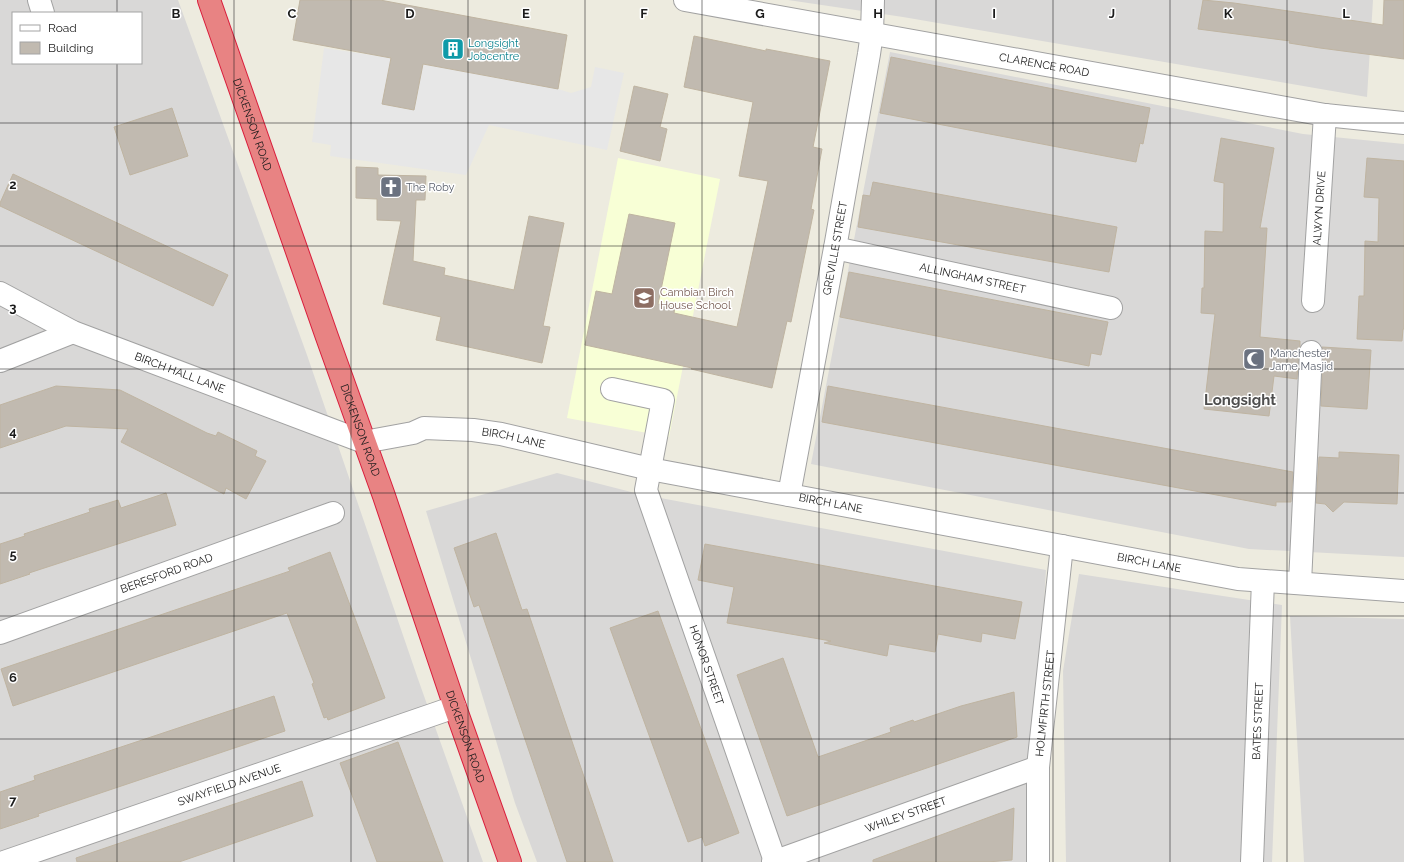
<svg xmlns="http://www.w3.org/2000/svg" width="1404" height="862" viewBox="0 0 1404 862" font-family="Raleway,sans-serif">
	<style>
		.residential { fill: #d9d8d7; fill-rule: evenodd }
		.education { fill: #f8ffd6 }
		.parking { fill: #e7e7e7 }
		.building { fill: #c1bab0; stroke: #bfb4a1 }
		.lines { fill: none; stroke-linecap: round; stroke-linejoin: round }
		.minor-casing { stroke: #a2a2a2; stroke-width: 24 }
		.highway-casing { stroke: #d91e3c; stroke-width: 24 }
		.minor { stroke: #fff; stroke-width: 22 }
		.highway { stroke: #e88383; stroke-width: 22 }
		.grid { fill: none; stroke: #1b1b1b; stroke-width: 1; stroke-opacity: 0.55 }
		.labels { text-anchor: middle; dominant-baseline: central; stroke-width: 3; stroke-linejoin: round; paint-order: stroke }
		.culture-label { font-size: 11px; fill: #0d838f; stroke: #fff; text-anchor: start }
		.street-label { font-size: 11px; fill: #1b1b1b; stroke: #fff }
		.worship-label { font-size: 11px; fill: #5b616d; stroke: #fff; text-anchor: start }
		.education-label { font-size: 11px; fill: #785e54; stroke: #fff; text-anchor: start }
		.district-label { font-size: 15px; font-weight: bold; fill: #4e4e4e; stroke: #fff }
		.grid-label { font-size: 13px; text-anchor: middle; font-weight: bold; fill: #1b1b1b; stroke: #fff; stroke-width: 3; stroke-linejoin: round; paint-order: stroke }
	</style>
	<rect width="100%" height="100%" fill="#edebdf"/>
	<g class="residential">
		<path d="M 0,0 L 178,0 L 307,355 L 418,679 L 483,862 L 0,862 ZM 13,13 L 141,13 L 141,63 L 13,63 Z"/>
		<polygon points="788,0 1373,0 1367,97 903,17"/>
		<polygon points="890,52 1303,134 1404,144 1404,557 1249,549 811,464"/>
		<polygon points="557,473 639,494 1046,570 1032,799 1030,862 537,862 515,803 426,511"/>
		<polygon points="1079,574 1282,605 1272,862 1066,862 1063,671"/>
		<polygon points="1290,616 1404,619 1404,862 1304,862"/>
	</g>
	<polygon class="education" points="618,158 720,179 669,437 567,418"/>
	<polygon class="parking" points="324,48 391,58 382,104 414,110 423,64 558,89 571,93 591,87 595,67 624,73 607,150 489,125 466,175 330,156 331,145 312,142"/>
	<g class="building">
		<polygon points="300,0 380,0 567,35 558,89 423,64 414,110 382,104 391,58 293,40"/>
		<polygon points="1203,0 1234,3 1383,25 1384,0 1404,0 1404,59 1320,48 1289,43 1290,41 1198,29"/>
		<polygon points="694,36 766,51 766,49 830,61 813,147 822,149 811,209 814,210 791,322 787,321 772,388 691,369 692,368 585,345 596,291 612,294 629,214 675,223 658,304 675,307 674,313 737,327 768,181 739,176 753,102 684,87"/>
		<polygon points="891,57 1150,108 1143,144 1140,143 1136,162 880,113"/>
		<polygon points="634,86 668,94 660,127 667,129 660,161 620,151"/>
		<polygon points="172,108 188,156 130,175 114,127"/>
		<polygon points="1221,138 1274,148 1260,228 1267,228 1260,337 1300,341 1300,346 1299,351 1297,379 1274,376 1269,416 1204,409 1215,314 1201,313 1202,288 1204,288 1205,231 1223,232 1224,183 1214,181"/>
		<polygon points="1367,158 1404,161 1404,329 1403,329 1402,341 1357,339 1359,296 1364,296 1365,241 1378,242 1379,198 1364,197"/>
		<polygon points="356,167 378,168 378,175 426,176 425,200 416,200 413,261 445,268 444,275 514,290 529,216 564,223 543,326 550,327 542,363 436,340 441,317 383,304 401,221 377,220 377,199 356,198"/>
		<polygon points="13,174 228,275 213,306 0,206 0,203"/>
		<polygon points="873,182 1117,227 1109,272 858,227 863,195 870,196"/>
		<polygon points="849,272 1108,322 1101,355 1091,353 1089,366 840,317"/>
		<polygon points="1322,347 1371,350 1367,409 1321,406 1323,353"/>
		<polygon points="56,386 120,390 207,433 216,436 218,432 257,451 255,456 266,461 246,499 226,488 224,494 121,442 128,429 66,426 0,448 0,405"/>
		<polygon points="828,386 1293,472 1291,502 1276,502 1276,506 822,422"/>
		<polygon points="1339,452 1399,455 1397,504 1344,502 1333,512 1325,504 1316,503 1319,457 1339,458"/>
		<polygon points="166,493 176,525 29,573 30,574 0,584 0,544 25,536 24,534 90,512 89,509 118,500 121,508"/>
		<polygon points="496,533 522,610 527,609 613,862 567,862 479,605 474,607 454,548"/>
		<polygon points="705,544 1022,602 1015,639 982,633 981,642 938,634 935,652 889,644 887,656 824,643 831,641 727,623 734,587 698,580"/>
		<polygon points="330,552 385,698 328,720 327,717 324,718 312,684 314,683 287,613 13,706 1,669 290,571 288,568"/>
		<polygon points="658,611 739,833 705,846 702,837 688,842 610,628"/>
		<polygon points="783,658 818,757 891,732 890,728 913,720 914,722 961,706 1014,692 1017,737 787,816 737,675"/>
		<polygon points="274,696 285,731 38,814 39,816 0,829 0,792 35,780 34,776"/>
		<polygon points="398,742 443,862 377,862 364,827 340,763"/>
		<polygon points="302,781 313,816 179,862 77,862 76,858"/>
		<polygon points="1014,808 1012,860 987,862 873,862 873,860"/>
	</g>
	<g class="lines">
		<g class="minor-casing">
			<g id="minor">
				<polyline points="39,0 43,13"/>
				<path id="s1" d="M 685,0 L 1325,115 L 1404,123"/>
				<path id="s2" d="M 835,248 L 1111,308"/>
				<path id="s3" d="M 0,293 L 73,332 L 364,442 L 413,433 L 424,428 L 473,430 L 501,434 L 650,469 L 1238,579 L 1404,591"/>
				<path id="s4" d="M 1313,301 L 1325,115"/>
				<polyline points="0,361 73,332"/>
				<path id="s5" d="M 612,389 L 663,400 L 646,490 L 775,861"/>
				<path id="s6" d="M 789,495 L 835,248 L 869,54 L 872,33 L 873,0"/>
				<polyline points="1300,583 1311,352"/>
				<path id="s7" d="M 0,633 L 333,513"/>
				<path id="s8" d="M 4,862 L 455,707"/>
				<path id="s9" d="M 773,862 L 1038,767"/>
				<path id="s10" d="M 1038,862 L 1038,767 L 1062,546"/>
				<path id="s11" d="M 1252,862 L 1263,581"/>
			</g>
		</g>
		<g class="highway-casing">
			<g id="highway">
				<path id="s12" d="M 209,0 L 327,337 L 384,496 L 455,707 L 510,862"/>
			</g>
		</g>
		<use href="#minor" class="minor"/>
		<use href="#highway" class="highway"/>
	</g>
	<path class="grid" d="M 117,0 L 117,13M 234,0 L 234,862M 351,0 L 351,862M 468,0 L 468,862M 585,0 L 585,862M 702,0 L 702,862M 819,0 L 819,862M 936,0 L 936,862M 1053,0 L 1053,862M 1170,0 L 1170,862M 1287,0 L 1287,862M 117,63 L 117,862M 0,123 L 1404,123M 0,246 L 1404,246M 0,369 L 1404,369M 0,493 L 1404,493M 0,616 L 1404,616M 0,739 L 1404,739"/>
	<defs>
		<g id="building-square" transform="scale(1.15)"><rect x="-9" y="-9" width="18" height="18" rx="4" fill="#0f9aa8" stroke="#fff"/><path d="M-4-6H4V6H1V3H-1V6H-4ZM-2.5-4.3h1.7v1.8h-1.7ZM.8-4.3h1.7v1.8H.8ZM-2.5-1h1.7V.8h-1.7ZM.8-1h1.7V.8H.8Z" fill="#fff"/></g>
		<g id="church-square" transform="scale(1.15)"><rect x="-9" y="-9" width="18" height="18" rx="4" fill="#6b7280" stroke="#fff"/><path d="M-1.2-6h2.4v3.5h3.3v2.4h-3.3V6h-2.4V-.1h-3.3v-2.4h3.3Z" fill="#fff"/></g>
		<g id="school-square" transform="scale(1.15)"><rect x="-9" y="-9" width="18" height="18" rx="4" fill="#8d6e63" stroke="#fff"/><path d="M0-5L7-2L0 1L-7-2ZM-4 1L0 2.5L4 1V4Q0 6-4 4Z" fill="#fff"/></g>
		<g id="mosque-square" transform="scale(1.15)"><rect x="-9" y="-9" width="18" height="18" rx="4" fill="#6b7280" stroke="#fff"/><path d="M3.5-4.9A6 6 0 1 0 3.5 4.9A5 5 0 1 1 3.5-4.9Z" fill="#fff"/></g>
	</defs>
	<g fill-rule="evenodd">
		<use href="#building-square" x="453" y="49"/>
		<use href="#church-square" x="391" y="187"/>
		<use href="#school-square" x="644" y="298"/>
		<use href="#mosque-square" x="1254" y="359"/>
	</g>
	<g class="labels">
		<g class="culture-label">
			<text x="468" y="43">Longsight<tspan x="468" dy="13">Jobcentre</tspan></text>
		</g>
		<g class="street-label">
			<text stroke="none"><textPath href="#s1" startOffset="365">CLARENCE ROAD</textPath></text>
			<text stroke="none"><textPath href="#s12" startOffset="132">DICKENSON ROAD</textPath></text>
			<text stroke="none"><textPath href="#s4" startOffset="93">ALWYN DRIVE</textPath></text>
			<text stroke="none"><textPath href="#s6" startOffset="251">GREVILLE STREET</textPath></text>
			<text stroke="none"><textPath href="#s2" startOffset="141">ALLINGHAM STREET</textPath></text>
			<text stroke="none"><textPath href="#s3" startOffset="197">BIRCH HALL LANE</textPath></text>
			<text stroke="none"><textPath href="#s12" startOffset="456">DICKENSON ROAD</textPath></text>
			<text stroke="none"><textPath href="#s3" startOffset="546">BIRCH LANE</textPath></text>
			<text stroke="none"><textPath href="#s3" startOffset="870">BIRCH LANE</textPath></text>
			<text stroke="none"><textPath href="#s3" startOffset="1194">BIRCH LANE</textPath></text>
			<text stroke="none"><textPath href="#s7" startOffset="177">BERESFORD ROAD</textPath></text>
			<text stroke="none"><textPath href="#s5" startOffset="329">HONOR STREET</textPath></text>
			<text stroke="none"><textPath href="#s10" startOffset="159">HOLMFIRTH STREET</textPath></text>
			<text stroke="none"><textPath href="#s11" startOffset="141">BATES STREET</textPath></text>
			<text stroke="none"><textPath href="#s12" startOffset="780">DICKENSON ROAD</textPath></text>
			<text stroke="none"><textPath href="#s8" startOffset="238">SWAYFIELD AVENUE</textPath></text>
			<text stroke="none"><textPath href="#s9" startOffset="141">WHILEY STREET</textPath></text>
		</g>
		<g class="worship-label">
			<text x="406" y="187">The Roby</text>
			<text x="1270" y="353">Manchester<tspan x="1270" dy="13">Jame Masjid</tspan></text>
		</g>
		<g class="education-label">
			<text x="660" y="292">Cambian Birch<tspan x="660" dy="13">House School</tspan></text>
		</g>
		<g class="district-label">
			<text x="1240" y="400">Longsight</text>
		</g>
	</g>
	<g class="grid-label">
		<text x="176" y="18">B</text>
		<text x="292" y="18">C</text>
		<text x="410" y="18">D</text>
		<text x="526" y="18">E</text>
		<text x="644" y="18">F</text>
		<text x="760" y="18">G</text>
		<text x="878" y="18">H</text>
		<text x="994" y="18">I</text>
		<text x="1112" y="18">J</text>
		<text x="1228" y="18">K</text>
		<text x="1346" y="18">L</text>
		<text x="13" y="189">2</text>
		<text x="13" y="312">3</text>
		<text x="13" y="436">4</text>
		<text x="13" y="559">5</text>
		<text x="13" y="682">6</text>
		<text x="13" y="805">7</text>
	</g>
	<rect x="12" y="12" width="130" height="52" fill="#ffffff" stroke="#a4a4a4"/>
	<rect x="20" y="25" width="20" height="6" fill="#ffffff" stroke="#a4a4a4"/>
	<text x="48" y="32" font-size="12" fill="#1b1b1b">Road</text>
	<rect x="20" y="42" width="20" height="12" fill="#c1bab0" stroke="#a4a4a4"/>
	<text x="48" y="52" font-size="12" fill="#1b1b1b">Building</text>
</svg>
